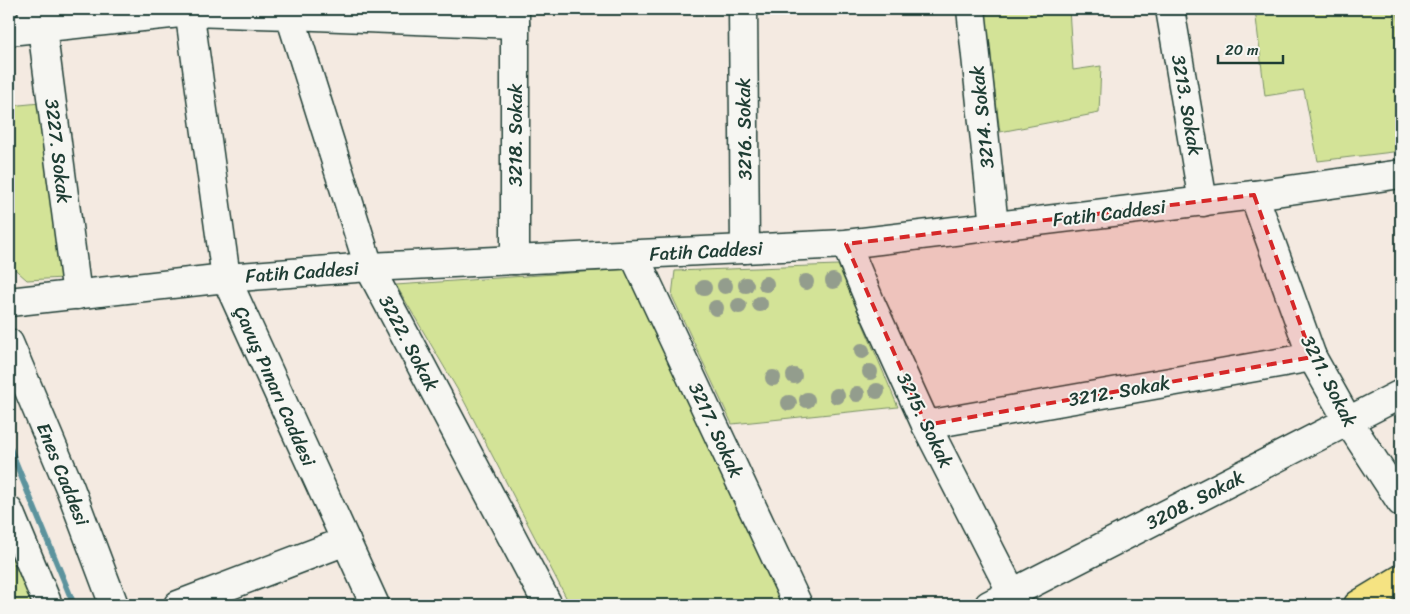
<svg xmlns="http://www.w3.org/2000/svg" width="1410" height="614" viewBox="0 0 1410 614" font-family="Sriracha,sans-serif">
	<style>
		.green { fill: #d3e397; stroke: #799066 }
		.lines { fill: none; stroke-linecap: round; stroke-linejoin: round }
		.stream { stroke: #5b939d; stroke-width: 6 }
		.minor-casing { stroke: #1f3d34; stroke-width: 31 }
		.major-casing { stroke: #1f3d34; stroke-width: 31 }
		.minor { stroke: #f6f6f2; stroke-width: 28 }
		.major { stroke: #f5e382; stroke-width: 28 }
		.tree { fill: #939d8d }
		.marked { fill: #d62828; fill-opacity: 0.2; stroke: #d62828; stroke-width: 4; stroke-dasharray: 10 6; stroke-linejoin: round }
		.labels { text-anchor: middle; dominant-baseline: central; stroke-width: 4; stroke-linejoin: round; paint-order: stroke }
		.street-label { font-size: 19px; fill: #1f3d34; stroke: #f6f6f2 }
	</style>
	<rect width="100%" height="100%" fill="#f4eae1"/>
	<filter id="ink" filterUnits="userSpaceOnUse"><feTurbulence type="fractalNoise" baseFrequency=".02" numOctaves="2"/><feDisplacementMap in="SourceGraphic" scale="10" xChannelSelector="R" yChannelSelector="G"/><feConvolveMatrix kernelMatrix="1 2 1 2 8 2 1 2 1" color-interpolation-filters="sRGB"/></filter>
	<g filter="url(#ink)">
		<g class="green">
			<polygon points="984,9 1069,9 1073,70 1101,66 1099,113 1000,132"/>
			<polygon points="1255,9 1396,9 1401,26 1401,151 1318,161 1304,90 1265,96"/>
			<polygon points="51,102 64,278 27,280 9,264 9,106"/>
			<polygon points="838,265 898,407 732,424 672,296 675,271"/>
			<polygon points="627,269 784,605 570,605 463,399 396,285"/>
			<polygon points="9,552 33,605 9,605"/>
		</g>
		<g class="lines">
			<polyline class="stream" points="9,446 74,605"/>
			<g class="minor-casing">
				<g id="minor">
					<polyline points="32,9 42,28 77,295"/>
					<polyline points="189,9 226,278 375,605"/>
					<polyline points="288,9 369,267 548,605"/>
					<polyline points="743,9 745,249"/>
					<polyline points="971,9 994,226"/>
					<polyline points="1170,9 1203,202"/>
					<polyline points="9,31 190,12 290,15 515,24"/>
					<polyline points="1254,195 1312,357 1348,421 1401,502"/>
					<polyline points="846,244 871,304 926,425 1012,593"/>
					<polyline points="634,255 798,605"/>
					<polyline points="515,260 515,9"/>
					<polyline points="9,302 226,278 369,267 846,244 1254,195 1401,174"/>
					<polyline points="9,343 70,488 114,605"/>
					<polyline points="926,425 1312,357"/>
					<polyline points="9,511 48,605"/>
					<polyline points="178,605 346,541"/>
					<polyline points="989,605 1401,394"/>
				</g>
			</g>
			<g class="major-casing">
				<polyline id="major" points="1358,605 1401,579"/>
			</g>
			<use href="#minor" class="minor"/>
			<use href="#major" class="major"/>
		</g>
		<g class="tree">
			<circle cx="833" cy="281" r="8"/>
			<circle cx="806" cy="282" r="8"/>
			<circle cx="766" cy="284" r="8"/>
			<circle cx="746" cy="285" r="8"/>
			<circle cx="725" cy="286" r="8"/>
			<circle cx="704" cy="288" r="8"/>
			<circle cx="760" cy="304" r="8"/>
			<circle cx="739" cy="306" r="8"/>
			<circle cx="716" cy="308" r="8"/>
			<circle cx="862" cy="351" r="8"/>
			<circle cx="870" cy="372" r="8"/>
			<circle cx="794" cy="376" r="8"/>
			<circle cx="773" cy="378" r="8"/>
			<circle cx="877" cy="391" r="8"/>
			<circle cx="857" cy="394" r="8"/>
			<circle cx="837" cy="396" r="8"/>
			<circle cx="807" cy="400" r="8"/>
			<circle cx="789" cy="403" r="8"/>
		</g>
	</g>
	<path class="marked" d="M 1254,195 L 1312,357 L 926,425 L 846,244 Z"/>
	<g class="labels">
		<g class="street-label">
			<text transform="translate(1187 105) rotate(80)">3213. Sokak</text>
			<text transform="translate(982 117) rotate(-96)">3214. Sokak</text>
			<text transform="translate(744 129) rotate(-91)">3216. Sokak</text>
			<text transform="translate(515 135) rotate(-90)">3218. Sokak</text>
			<text transform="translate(58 151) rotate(83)">3227. Sokak</text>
			<text transform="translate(1109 213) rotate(-7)">Fatih Caddesi</text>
			<text transform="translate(706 251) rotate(-3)">Fatih Caddesi</text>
			<text transform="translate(302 272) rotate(-4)">Fatih Caddesi</text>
			<text transform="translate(409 343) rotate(62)">3222. Sokak</text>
			<text transform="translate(1329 381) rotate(63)">3211. Sokak</text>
			<text transform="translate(275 386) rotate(66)">Çavuş Pınarı Caddesi</text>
			<text transform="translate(1119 391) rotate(-10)">3212. Sokak</text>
			<text transform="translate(925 420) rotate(64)">3215. Sokak</text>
			<text transform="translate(716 430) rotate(65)">3217. Sokak</text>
			<text transform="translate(63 474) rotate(68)">Enes Caddesi</text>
			<text transform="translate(1195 500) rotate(-27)">3208. Sokak</text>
		</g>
	</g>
	<rect width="1410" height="614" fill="none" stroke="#f6f6f2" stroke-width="30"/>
	<rect x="15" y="15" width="1380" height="584" fill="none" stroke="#1f3d34" stroke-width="2" filter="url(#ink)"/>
	<path d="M1218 55v8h65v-8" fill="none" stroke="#1f3d34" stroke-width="2.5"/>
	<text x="1225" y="55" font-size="15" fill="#1f3d34" stroke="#f6f6f2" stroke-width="4" paint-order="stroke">20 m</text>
</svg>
